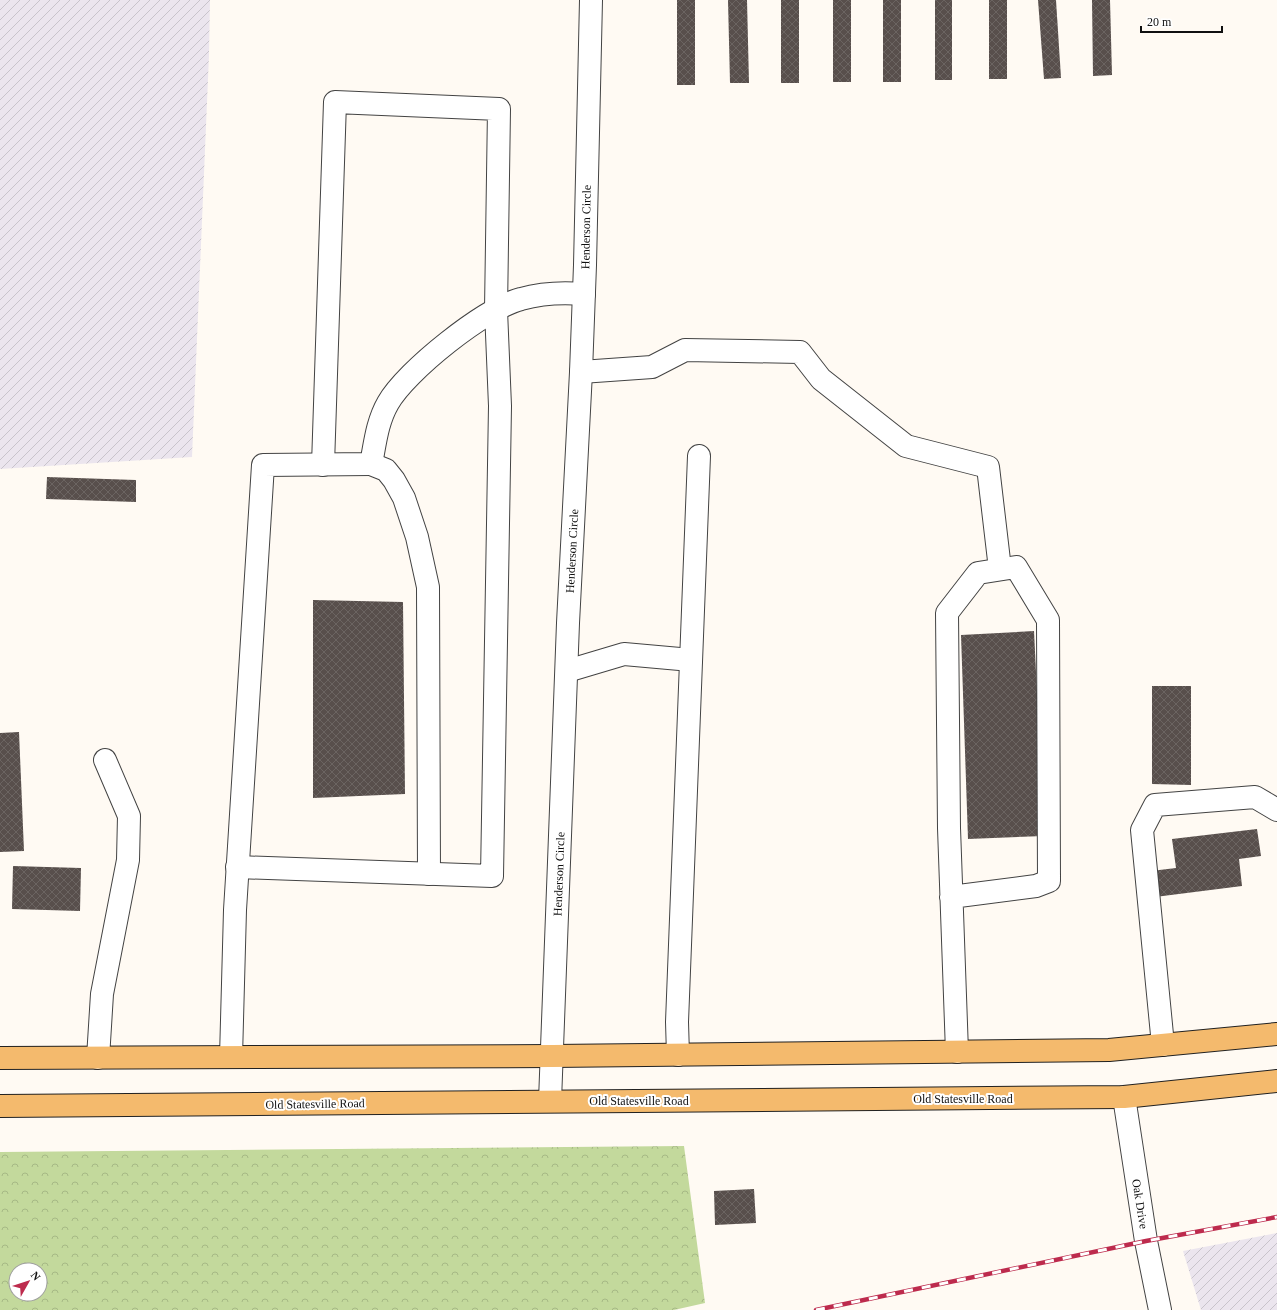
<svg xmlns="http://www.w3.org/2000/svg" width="1277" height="1310" viewBox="0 0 1277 1310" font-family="Georgia,serif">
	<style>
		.industrial { fill: url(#industrial-furrows) }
		.forest { fill: url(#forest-crowns); fill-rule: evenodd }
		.building { fill: url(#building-cross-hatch) }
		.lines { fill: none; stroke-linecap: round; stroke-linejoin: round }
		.minor-casing { stroke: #434343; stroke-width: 24 }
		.major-casing { stroke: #212121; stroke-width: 24 }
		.minor { stroke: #fff; stroke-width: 22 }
		.major { stroke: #f4ba6d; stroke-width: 22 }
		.rail-casing { stroke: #bd2b4d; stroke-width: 4.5 }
		.rail { stroke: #fff; stroke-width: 3; stroke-dasharray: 9; stroke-linecap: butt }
		.labels { text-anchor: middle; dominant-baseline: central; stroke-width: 4; stroke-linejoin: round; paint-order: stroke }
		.street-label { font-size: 12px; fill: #101010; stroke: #fff }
	</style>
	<defs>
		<pattern id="industrial-furrows" width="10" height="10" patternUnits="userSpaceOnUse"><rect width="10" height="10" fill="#ebe5ee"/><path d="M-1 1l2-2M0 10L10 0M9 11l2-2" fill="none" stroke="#c8c3cb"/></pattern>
		<pattern id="forest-crowns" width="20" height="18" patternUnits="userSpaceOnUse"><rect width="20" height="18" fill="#c3d99c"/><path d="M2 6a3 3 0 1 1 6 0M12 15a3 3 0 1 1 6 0" fill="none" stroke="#a6b985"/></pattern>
		<pattern id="building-cross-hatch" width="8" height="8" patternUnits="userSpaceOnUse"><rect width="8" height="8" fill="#584f4c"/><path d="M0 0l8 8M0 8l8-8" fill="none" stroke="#6b6461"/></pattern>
	</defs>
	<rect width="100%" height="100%" fill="#fffaf3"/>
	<g class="industrial">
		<polygon points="0,0 210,0 209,55 192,457 0,469"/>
		<polygon points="1277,1233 1277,1310 1201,1310 1183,1251"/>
	</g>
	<path class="forest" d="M 684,1146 L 705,1303 L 674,1310 L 0,1310 L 0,1152 ZM 16,1270 L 40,1270 L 40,1294 L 16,1294 Z"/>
	<g class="building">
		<rect x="677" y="0" width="18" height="85"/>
		<polygon points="728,0 747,0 749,83 730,83"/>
		<rect x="781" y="0" width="18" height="83"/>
		<rect x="833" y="0" width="18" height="82"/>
		<rect x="883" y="0" width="18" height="82"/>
		<rect x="935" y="0" width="17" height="80"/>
		<rect x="989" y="0" width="18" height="79"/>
		<polygon points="1038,0 1056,0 1061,78 1044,79"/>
		<polygon points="1092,0 1110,0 1112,75 1093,76"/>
		<polygon points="47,477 136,480 136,502 46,499"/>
		<polygon points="313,600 403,602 405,794 313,798"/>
		<polygon points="1034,631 1044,836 968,839 961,635"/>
		<polygon points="1152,686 1191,686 1191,785 1152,784"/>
		<polygon points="19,732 24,851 0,852 0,733"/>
		<polygon points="1257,829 1261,856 1239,859 1242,886 1155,897 1151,871 1176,868 1172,839"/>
		<polygon points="13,866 81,868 80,911 12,909"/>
		<polygon points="754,1189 756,1223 715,1225 714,1191"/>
	</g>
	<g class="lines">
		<g class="minor-casing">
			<g id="minor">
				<polyline points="581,372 652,367 685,350 800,352 821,379 906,446 988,467 1000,569"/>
				<polyline points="371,464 386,470 394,480 404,498 417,537 428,587 429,874"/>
				<polyline points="567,671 624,654 691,660"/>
				<polyline points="237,867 492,876 500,406 496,310 499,109 335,102 323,465"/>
				<polyline points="951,897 1036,886 1049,881 1048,620 1016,567 978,573 947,613 949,828 957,1052"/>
				<polyline points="1163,1045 1142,830 1155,805 1255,797 1277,810"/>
				<polyline points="678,1055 677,1022 699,456"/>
				<path d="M 231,1057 L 235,910 L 263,465 L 371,464 C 375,444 377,422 388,403 C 406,371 485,308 521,299 C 542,293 562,292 584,294"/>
				<polyline points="98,1058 102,994 128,860 129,816 105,760"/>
				<polyline points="1124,1097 1146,1241 1160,1310"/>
				<polyline points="550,1101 568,623 581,372 585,265 591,0"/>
			</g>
		</g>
		<g class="major-casing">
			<g id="major">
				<polyline points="0,1058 552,1056 1109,1050 1277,1034"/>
				<polyline points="0,1106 1124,1097 1277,1081"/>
			</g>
		</g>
		<use href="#minor" class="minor"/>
		<use href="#major" class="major"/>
		<g class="rail-casing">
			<polyline id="rail" points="816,1310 1146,1241 1277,1217"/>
		</g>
		<use href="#rail" class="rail"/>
	</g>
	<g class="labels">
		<g class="street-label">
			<text transform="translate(586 227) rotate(-89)">Henderson Circle</text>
			<text transform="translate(572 551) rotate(-87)">Henderson Circle</text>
			<text transform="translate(559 874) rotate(-88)">Henderson Circle</text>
			<text x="963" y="1099">Old Statesville Road</text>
			<text x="639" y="1101">Old Statesville Road</text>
			<text transform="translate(315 1104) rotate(-1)">Old Statesville Road</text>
			<text transform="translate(1140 1204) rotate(81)">Oak Drive</text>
		</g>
	</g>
	<g transform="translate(28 1282) rotate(51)"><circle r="19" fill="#ffffff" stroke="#9f9f9f"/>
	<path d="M0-3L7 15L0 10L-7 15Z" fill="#bd2b4d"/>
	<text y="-6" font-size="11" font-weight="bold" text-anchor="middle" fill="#101010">N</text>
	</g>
	<path d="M1141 26v6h81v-6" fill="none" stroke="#101010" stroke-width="2"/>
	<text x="1147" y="26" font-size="12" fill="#101010" stroke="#ffffff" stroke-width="3" paint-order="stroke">20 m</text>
</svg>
